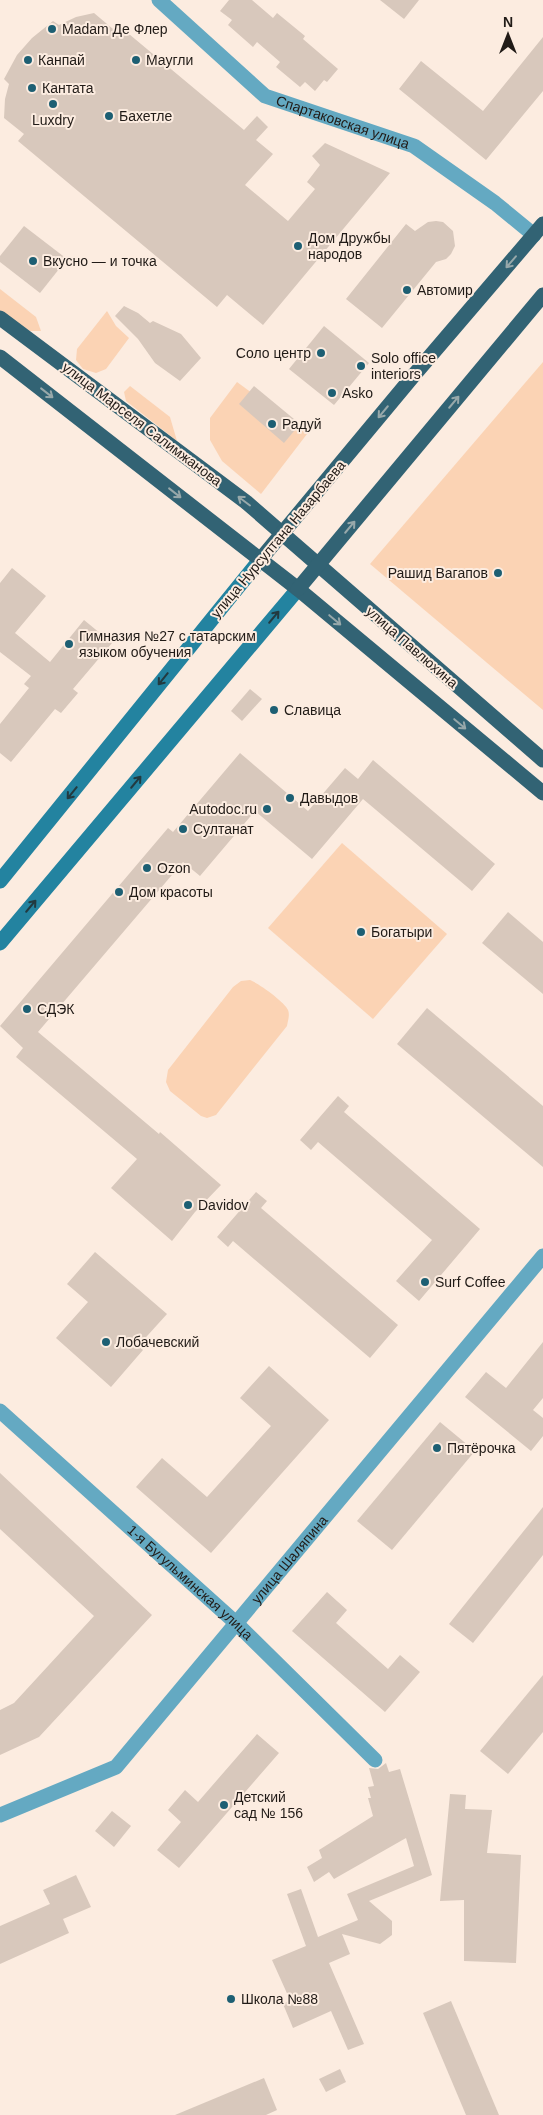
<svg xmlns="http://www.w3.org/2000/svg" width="543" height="2115" viewBox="0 0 543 2115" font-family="Helvetica,sans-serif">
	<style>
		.green { fill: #fbd3b4 }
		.building { fill: #d8c8bc }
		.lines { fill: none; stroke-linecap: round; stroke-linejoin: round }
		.street { stroke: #64a9c2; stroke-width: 15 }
		.secondary { stroke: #2383a0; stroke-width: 15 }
		.primary { stroke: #326374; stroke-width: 15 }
		.oneway { stroke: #97a8aa }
		.oneway2 { stroke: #223a40 }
		.poi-dot { fill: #1d5f73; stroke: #fcece0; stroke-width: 2 }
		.labels { text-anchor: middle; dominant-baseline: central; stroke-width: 4; stroke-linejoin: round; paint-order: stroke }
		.poi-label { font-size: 14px; fill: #211b17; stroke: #fcece0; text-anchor: start }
		.street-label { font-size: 14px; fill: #211b17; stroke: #fcece0 }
	</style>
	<rect width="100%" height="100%" fill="#fcece0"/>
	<g class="green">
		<polygon points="0,289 36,317 41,331 30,331 0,313"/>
		<polygon points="107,311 116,326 129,338 106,369 96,373 83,369 76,360 77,349"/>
		<polygon points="543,362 543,710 370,564"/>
		<polygon points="237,382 307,434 261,494 222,461 210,440 210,418"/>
		<polygon points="130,386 170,417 177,441 126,401 124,392"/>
		<polygon points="342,843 447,934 373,1019 268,928"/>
		<path d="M 250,980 C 258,983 285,1002 288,1010 C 290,1015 288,1020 287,1026 L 216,1115 L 207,1118 L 201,1116 L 170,1091 L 166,1082 L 168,1070 L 233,987 L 241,981 Z"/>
	</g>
	<g class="building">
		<polygon points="229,0 252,0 273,18 277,13 305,36 303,39 338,69 327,82 324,80 315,91 305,82 300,87 276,67 280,62 257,42 253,47 228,25 232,20 220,11"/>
		<polygon points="380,0 419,0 404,19"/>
		<polygon points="94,13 113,29 117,24 244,130 257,116 268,127 256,140 273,154 245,185 288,221 315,189 307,182 320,165 312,156 325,143 390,173 263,325 227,295 217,307 18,141 24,134 4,118 5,99 9,84 4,79 17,55 32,38 53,21 59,25 76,17"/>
		<polygon points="543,37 543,91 486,160 399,89 421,61 483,111"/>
		<polygon points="436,221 443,222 453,231 455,246 451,254 446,259 436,262 382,328 346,299 406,224 415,231 428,222"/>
		<polygon points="24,226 67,259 40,293 0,262 0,256"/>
		<polygon points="124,306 138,313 150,323 153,321 181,334 201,358 180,381 155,363 138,339 115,316"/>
		<polygon points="324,326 369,363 334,405 289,369"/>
		<polygon points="254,386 300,424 284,443 239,404"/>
		<polygon points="12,568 46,596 15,633 50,662 84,620 112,643 73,689 78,693 61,713 55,709 11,762 0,753 0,724 29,688 24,684 31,676 0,652 0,583"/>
		<polygon points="250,689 262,699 242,721 231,711"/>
		<polygon points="240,753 308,811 345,768 358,779 373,760 495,864 472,891 363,799 312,859 255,811 200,876 183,862 38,1032 159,1134 160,1132 221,1185 195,1212 172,1241 111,1188 137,1159 16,1057 23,1048 0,1026 168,828 173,832"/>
		<polygon points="508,912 543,942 543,994 482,943"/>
		<polygon points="427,1008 543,1106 543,1167 397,1044"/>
		<polygon points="338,1096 349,1106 344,1112 480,1229 419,1301 396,1281 432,1240 318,1142 311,1150 300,1140"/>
		<polygon points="256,1192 267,1201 261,1208 398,1325 370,1358 233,1241 228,1247 217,1237"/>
		<polygon points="95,1252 167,1314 138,1346 143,1350 111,1387 56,1338 88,1302 67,1284"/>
		<polygon points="543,1342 543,1398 533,1410 543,1418 543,1436 531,1451 465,1397 486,1372 506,1388"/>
		<polygon points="269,1366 329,1420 211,1553 136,1487 162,1458 207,1497 271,1426 240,1398"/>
		<polygon points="440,1422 475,1451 392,1550 357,1521"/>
		<polygon points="0,1473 152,1615 39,1737 0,1755 0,1710 14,1703 94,1616 0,1529"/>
		<polygon points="543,1507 543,1555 473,1643 449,1624"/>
		<polygon points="327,1592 347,1610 336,1623 388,1669 400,1655 420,1672 385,1712 292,1631"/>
		<polygon points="543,1675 543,1732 508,1774 480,1751"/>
		<polygon points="257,1734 279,1753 179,1868 157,1850 181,1822 168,1810 185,1790 198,1802"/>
		<polygon points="386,1763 389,1772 400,1769 432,1875 369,1901 392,1921 392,1935 380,1944 342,1934 350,1954 329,1963 364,2044 348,2050 331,2011 293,2028 283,2004 290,2000 272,1960 306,1946 287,1894 301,1889 318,1937 358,1920 347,1894 414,1866 406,1838 334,1879 329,1872 314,1882 307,1867 322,1858 319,1850 373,1816 368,1798 371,1798 368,1787 374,1786 369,1768 378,1769"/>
		<polygon points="450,1794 466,1795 465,1809 492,1810 487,1853 521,1855 516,1963 464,1961 464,1900 440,1901"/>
		<polygon points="112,1811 131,1826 114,1847 95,1831"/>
		<polygon points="76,1875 91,1907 63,1919 69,1933 0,1964 0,1926 50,1904 43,1890"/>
		<polygon points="451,2001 499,2115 466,2115 447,2070 423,2013"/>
		<polygon points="340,2069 346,2082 326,2092 319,2079"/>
		<polygon points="264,2078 277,2110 266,2115 175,2115"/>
	</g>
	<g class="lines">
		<g class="street">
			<path id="s1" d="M 159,0 L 265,96 L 414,146 L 495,203 L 534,235"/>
			<path id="s2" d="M 0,1411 L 236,1623 L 375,1760"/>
			<path id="s3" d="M 0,1815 L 116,1767 L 543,1256"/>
		</g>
		<g class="secondary">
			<polyline points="0,881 260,560"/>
			<polyline points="0,943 298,589"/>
		</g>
		<g class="primary">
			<polyline points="0,318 246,502 543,760"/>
			<polyline points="0,357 298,589 543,793"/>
			<polyline points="260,560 414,375 543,224"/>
			<polyline points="298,589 543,295"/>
		</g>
	</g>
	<defs><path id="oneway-shaft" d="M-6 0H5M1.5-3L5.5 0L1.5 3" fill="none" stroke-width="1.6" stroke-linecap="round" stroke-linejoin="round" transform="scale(1.25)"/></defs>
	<g class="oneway">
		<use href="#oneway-shaft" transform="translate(511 262) rotate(131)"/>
		<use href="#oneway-shaft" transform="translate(47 393) rotate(38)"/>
		<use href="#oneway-shaft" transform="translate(454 402) rotate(-50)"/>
		<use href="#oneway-shaft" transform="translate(383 412) rotate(130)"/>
		<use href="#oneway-shaft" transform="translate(175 493) rotate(38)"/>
		<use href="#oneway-shaft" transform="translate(244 501) rotate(-143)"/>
		<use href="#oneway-shaft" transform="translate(350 527) rotate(-50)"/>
		<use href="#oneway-shaft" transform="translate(335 620) rotate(40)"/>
		<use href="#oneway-shaft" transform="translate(460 724) rotate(40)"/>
	</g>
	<g class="oneway2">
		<use href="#oneway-shaft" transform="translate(274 617) rotate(-50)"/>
		<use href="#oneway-shaft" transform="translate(163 679) rotate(129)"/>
		<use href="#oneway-shaft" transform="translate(136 782) rotate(-50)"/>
		<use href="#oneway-shaft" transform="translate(72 793) rotate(129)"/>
		<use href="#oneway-shaft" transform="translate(31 906) rotate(-50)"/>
	</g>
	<g class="poi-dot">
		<circle cx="52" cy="29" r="5"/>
		<circle cx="28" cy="60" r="5"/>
		<circle cx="136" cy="60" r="5"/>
		<circle cx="32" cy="88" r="5"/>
		<circle cx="53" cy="104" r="5"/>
		<circle cx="109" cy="116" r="5"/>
		<circle cx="298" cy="246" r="5"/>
		<circle cx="33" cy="261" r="5"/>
		<circle cx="407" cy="290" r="5"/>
		<circle cx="321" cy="353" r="5"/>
		<circle cx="361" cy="366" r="5"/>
		<circle cx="332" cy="393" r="5"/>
		<circle cx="272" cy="424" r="5"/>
		<circle cx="498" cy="573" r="5"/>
		<circle cx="69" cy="644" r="5"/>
		<circle cx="274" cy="710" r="5"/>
		<circle cx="290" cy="798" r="5"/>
		<circle cx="267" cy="809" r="5"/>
		<circle cx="183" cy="829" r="5"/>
		<circle cx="147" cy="868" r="5"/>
		<circle cx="119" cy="892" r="5"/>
		<circle cx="361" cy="932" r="5"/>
		<circle cx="27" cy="1009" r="5"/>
		<circle cx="188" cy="1205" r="5"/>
		<circle cx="425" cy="1282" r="5"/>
		<circle cx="106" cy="1342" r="5"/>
		<circle cx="437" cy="1448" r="5"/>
		<circle cx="224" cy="1805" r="5"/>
		<circle cx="231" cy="1999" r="5"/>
	</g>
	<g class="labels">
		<g class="poi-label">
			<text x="62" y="29">Madam Де Флер</text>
			<text x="38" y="60">Канпай</text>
			<text x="146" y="60">Маугли</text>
			<text x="42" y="88">Кантата</text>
			<text x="119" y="116">Бахетле</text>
			<text x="53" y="120" text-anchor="middle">Luxdry</text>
			<text x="308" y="238">Дом Дружбы<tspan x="308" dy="16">народов</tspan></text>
			<text x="43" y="261">Вкусно — и точка</text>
			<text x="417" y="290">Автомир</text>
			<text x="311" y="353" text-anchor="end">Соло центр</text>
			<text x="371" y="358">Solo office<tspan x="371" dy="16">interiors</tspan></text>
			<text x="342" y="393">Asko</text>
			<text x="282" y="424">Радуй</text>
			<text x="488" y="573" text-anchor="end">Рашид Вагапов</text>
			<text x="79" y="636">Гимназия №27 с татарским<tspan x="79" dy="16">языком обучения</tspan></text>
			<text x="284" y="710">Славица</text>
			<text x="300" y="798">Давыдов</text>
			<text x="257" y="809" text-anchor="end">Autodoc.ru</text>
			<text x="193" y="829">Султанат</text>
			<text x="157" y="868">Ozon</text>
			<text x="129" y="892">Дом красоты</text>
			<text x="371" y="932">Богатыри</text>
			<text x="37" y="1009">СДЭК</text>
			<text x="198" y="1205">Davidov</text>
			<text x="435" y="1282">Surf Coffee</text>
			<text x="116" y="1342">Лобачевский</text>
			<text x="447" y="1448">Пятёрочка</text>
			<text x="234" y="1797">Детский<tspan x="234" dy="16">сад № 156</tspan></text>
			<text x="241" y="1999">Школа №88</text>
		</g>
		<g class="street-label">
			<text stroke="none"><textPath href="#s1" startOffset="225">Спартаковская улица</textPath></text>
			<text transform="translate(142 424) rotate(37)">улица Марселя Салимжанова</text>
			<text transform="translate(278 539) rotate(-50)">улица Нурсултана Назарбаева</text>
			<text transform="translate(412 647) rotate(41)">улица Павлюхина</text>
			<text stroke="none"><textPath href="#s3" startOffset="396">улица Шаляпина</textPath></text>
			<text stroke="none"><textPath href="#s2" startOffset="256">1-я Бугульминская улица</textPath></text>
		</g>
	</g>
	<g transform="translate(508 35)" stroke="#fcece0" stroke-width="4" paint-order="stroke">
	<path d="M0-4L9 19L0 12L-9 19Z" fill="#211b17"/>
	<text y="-8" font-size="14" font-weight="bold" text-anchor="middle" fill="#211b17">N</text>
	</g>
</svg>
